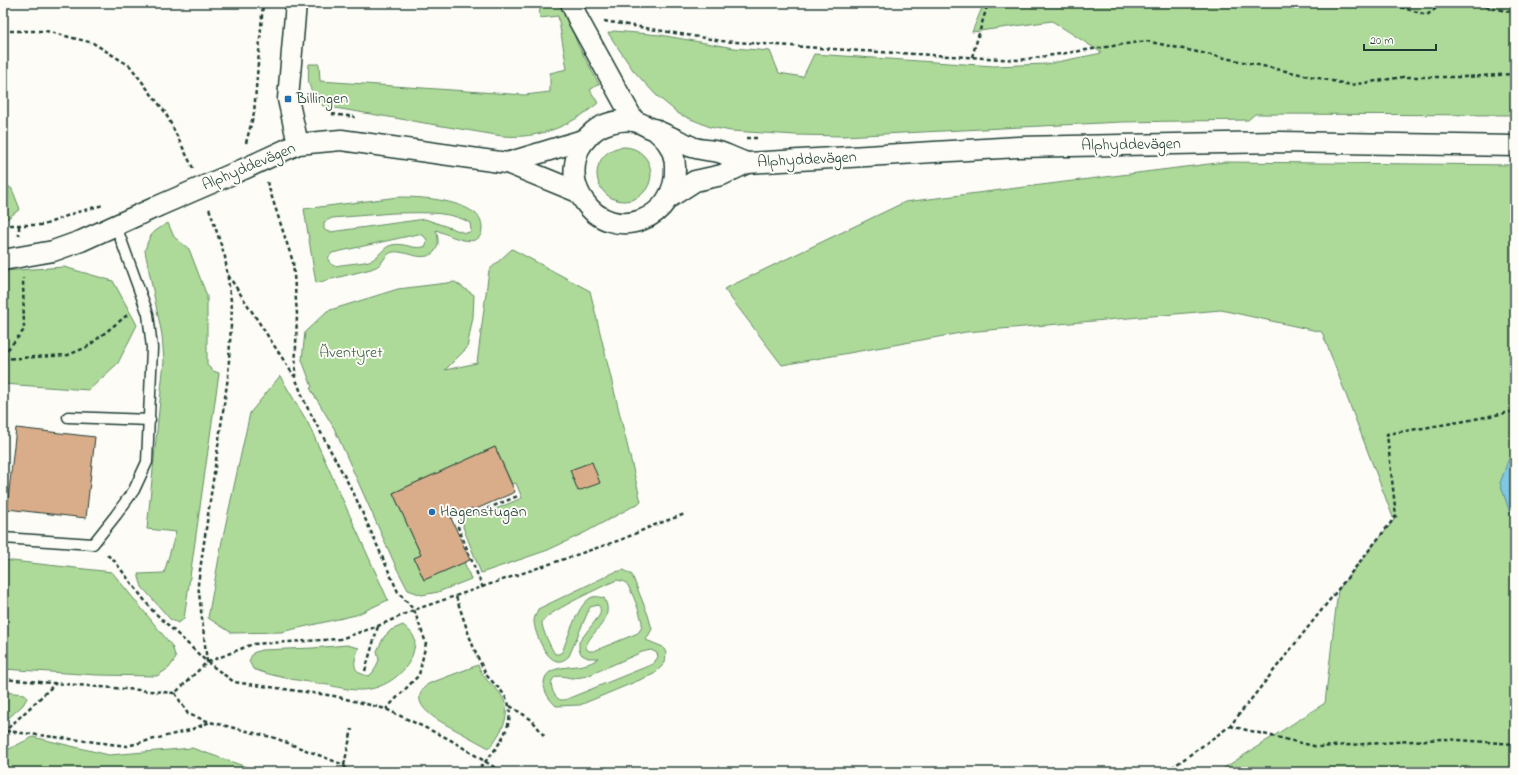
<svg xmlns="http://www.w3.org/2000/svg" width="1518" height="775" viewBox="0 0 1518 775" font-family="'Indie Flower',sans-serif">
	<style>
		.green { fill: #adda99; stroke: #668c66; fill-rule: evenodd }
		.water { fill: #81c6e2; stroke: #5a8f9c }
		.building { fill: #d9ad8a; stroke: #1f3d34 }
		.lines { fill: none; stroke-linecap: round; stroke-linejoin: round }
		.service-casing { stroke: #1f3d34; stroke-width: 13 }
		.minor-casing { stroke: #1f3d34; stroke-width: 23 }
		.path { stroke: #1f3d34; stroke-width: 2.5; stroke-dasharray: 4 3; stroke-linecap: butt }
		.service { stroke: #fdfcf7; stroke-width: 10 }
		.minor { stroke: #fdfcf7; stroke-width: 20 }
		.minor-bridge-casing { stroke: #1f3d34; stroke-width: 23; stroke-linecap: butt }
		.minor-bridge { stroke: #fdfcf7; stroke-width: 20 }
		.poi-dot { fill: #1f6fb2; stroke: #fdfcf7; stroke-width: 1.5 }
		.labels { text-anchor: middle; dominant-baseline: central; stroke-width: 4; stroke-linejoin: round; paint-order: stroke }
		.poi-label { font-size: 16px; fill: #1f3d34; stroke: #fdfcf7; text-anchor: start }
		.street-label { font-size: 16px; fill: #1f3d34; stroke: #fdfcf7 }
		.park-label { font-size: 16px; fill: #3b5c48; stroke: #fdfcf7 }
	</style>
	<rect width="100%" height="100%" fill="#fdfcf7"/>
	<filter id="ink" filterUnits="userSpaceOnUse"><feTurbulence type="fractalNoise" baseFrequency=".025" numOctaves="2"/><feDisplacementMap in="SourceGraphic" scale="8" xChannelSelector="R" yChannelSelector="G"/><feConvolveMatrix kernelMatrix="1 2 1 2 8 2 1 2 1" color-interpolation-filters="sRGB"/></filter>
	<g filter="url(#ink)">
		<g class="green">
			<path d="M 545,3 L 556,3 L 564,8 L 578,45 L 599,84 L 590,90 L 598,103 C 569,127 539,139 502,136 L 323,106 C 309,88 307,87 309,64 L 319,64 L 320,81 L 525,95 L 550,92 L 550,73 L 567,69 L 558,16 L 540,18 C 539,11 539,7 545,3 Z"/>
			<polygon points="984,3 1515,3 1515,115 1255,114 1248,120 1121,122 843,136 796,135 731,131 710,127 679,114 656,95 633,70 608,33 614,31 660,35 734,48 770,51 779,73 803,77 814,54 994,66 1047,64 1102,53 1052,21 972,32"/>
			<circle cx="624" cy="174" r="27"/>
			<polygon points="1225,162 1515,165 1515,457 1509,458 1513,522 1515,522 1515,772 1218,772 1325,703 1338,590 1394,520 1322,332 1221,310 966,332 782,365 724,289 905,202"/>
			<polygon points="3,182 12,189 20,209 3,222"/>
			<path d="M 398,197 C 421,197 457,199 476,214 C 480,217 482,222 482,228 C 482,253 447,234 436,230 C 438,237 440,244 435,251 C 424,264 406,250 393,252 C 385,254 385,260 379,265 C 377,267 373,268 371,269 L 316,283 L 304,209 ZM 393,213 C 416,213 450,210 470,223 L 471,230 L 470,232 L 465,233 L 425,219 L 330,232 L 326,231 L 324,229 L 324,222 L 332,218 ZM 418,234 L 424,236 L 427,240 L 426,246 C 415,251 404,242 392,245 C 383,247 380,256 372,260 C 365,263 344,264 335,266 C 331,265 329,263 328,258 L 332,253 Z"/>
			<path d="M 168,223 L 174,237 L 189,249 L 207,296 L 207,365 L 213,371 L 219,373 L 184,619 L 178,623 L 170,619 L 142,587 L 138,574 L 164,573 L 176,532 L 147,529 L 164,361 L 162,335 L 145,251 C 149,234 153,232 168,223 Z"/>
			<polygon points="512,249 590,291 641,502 584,533 548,550 481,573 463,527 464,517 472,514 479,516 522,498 516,483 512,484 495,447 393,493 421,555 414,558 424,580 464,562 471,579 438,592 422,595 408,590 397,569 334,428 310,388 312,387 302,360 305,332 327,311 398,289 455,282 474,295 473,317 467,348 445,370 477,363 489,270"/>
			<polygon points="64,267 113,281 137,325 118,363 89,390 3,384 3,271"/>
			<polygon points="280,376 308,423 388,600 356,615 281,632 232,633 208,618 222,541 250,413"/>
			<polygon points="3,560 112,572 172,646 176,658 169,668 157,676 97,675 3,669"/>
			<path d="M 624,570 L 632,575 L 648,615 L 652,629 L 646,640 L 663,647 L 666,653 L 665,663 L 654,674 L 580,705 L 556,706 C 550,700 545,694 544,685 C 543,659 584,673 598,658 L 588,658 L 582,655 L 579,650 L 579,642 L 599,616 C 601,611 601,608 598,605 L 590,607 L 569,656 C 566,659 562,662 557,661 C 545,659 534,631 534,621 C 534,617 537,612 538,609 L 615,572 ZM 617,580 C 621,581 623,581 626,583 C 631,588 642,617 642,624 C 642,628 640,630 638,633 L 594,651 L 589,651 L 586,648 C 587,633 617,621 604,598 C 599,597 594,595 589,599 C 577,607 568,638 562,652 L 559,654 L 555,654 C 552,650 541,628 542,622 C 544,614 599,588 610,583 ZM 651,650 L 657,653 L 658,657 L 653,664 L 567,699 C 565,700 563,700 561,700 C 553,698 547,680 556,677 C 560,675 566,677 571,678 C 577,678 582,677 587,676 L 642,652 Z"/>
			<path d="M 403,625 C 415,635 417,639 413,653 C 408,671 388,686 370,689 C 356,692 342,688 328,685 C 303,681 277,678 253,669 L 249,661 L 253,653 L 261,650 L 313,648 L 347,645 L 359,648 C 353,662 351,673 369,676 L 374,671 L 379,660 L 377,651 L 384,637 L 391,630 Z"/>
			<path d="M 478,665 C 480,670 483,675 486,679 C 490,684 495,687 499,692 C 515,711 502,732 489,748 C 478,742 467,736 456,730 C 441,722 403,704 428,684 Z"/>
			<polygon points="3,692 25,694 27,698 23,705 3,723"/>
			<polygon points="33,737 109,755 192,748 261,772 3,772 3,752"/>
		</g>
		<polygon class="water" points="1515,457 1515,522 1513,522 1500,483 1509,458"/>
		<g class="building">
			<polygon points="16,428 95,437 86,518 7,509"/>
			<polygon points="495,447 515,492 474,510 472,508 451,518 470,560 424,580 414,558 421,555 393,493"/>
			<polygon points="592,462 600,483 578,491 570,470"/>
		</g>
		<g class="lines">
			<g class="service-casing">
				<g id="service">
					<polyline points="68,417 150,420"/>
					<polyline points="3,538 93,544 116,515 134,490 147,462 152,348 148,314 116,226"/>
				</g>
			</g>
			<g class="minor-casing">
				<g id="minor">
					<polyline points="296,3 288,99 298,144"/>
					<polyline points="571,3 579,21 634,121"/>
					<path d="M 654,129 C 658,133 663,137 667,142 C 672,149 675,159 675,167 C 678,220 613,244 584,201 C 574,187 572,172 577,155 C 579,145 586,138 594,131 C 604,123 621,119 634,121 C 639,122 644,125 648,127 C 663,133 677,140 692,147 C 700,150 710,150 719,152 C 728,155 738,160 747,163"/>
					<polyline points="507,163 586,139"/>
					<polyline points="246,168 298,144 341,140 507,163 578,192"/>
					<polyline points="670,197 695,181 722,175 747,163 1018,147 1281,142 1515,146"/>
					<polyline points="3,260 53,251 81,241 156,207"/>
				</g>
			</g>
			<g class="path">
				<polyline points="1387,3 1427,15 1443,3"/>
				<polyline points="1472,3 1515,13"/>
				<polyline points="604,21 722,41 862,51 1020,60 1146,41 1351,85 1403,77 1464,77 1515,74"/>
				<polyline points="3,31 46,31 93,43 130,66 165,112 193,168"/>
				<polyline points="972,57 988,3"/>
				<polyline points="332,114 355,117"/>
				<polyline points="746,138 759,138"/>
				<polyline points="246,143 254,113 263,3"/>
				<polyline points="267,182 293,262 297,314 295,377 306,405 354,494 398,592 414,610 426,643 419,675 386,709"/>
				<polyline points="3,225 44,225 74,213 103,205"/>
				<polyline points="19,226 19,236"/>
				<polyline points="228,275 294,376"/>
				<polyline points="3,355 24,330 23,278"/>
				<polyline points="3,359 68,355 87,347 126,316 130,315"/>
				<polyline points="107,555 113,559 152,610 207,662"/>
				<polyline points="483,588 458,527 462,515 472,512 479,512 518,496"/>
				<path d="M 456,597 C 464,619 471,645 482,666 C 484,670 485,674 488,677 C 494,684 501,689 506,698 C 520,723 492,756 475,772"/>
				<polyline points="207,662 198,584 228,377 232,308 225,257 209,208"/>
				<polyline points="208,662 253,644 340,639 378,626 414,610 623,539 652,526 685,514"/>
				<polyline points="365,671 378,626"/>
				<polyline points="3,679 175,693 207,662 234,682 334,696 386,709 449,739 502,772"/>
				<polyline points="175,693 188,714 210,722 275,738 344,765 347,772"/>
				<polyline points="510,706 532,720 545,737"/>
				<polyline points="1230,726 1318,747 1443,739 1515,744"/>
				<polyline points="6,731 127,746 190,730 210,722"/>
				<polyline points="3,733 56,683"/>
				<polyline points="344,765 352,729"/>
				<polyline points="1166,772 1230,726 1396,516 1387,434 1465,421 1515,411"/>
			</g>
			<use href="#service" class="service"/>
			<use href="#minor" class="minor"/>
			<g class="minor-bridge-casing">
				<polyline id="minor-bridge" points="156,207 246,168"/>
			</g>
			<use href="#minor-bridge" class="minor-bridge"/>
		</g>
	</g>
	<g class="poi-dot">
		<rect x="284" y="95" width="8" height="8" rx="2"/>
		<circle cx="432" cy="512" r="4"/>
	</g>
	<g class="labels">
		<g class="poi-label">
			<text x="296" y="99">Billingen</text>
			<text x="440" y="512">Hagenstugan</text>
		</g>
		<g class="street-label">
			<text transform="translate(1131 145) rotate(-1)">Alphyddevägen</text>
			<text transform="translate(807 160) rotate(-3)">Alphyddevägen</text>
			<text transform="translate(249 167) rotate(-23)">Alphyddevägen</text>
		</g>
		<g class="park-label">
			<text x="351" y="353">Äventyret</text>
		</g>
	</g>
	<rect width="1518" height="775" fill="none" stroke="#fdfcf7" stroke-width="16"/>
	<rect x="8" y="8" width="1502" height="759" fill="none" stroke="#1f3d34" stroke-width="1.5" filter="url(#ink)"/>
	<path d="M1364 44v6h72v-6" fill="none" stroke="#1f3d34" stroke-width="2"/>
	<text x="1370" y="44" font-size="12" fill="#1f3d34" stroke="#fdfcf7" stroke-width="3" paint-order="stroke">20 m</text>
</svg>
